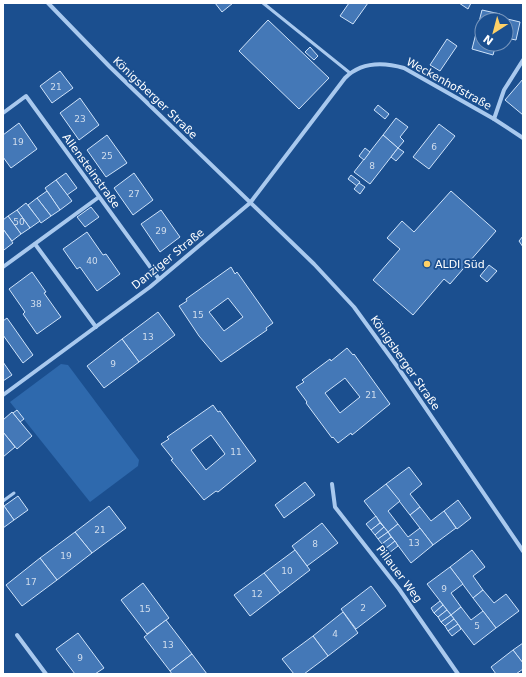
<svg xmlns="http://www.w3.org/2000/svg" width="526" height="677" viewBox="0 0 526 677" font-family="'DejaVu Sans',sans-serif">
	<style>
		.green { fill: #2e69ad }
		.building { fill: #4478b7; stroke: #cfe3fa; fill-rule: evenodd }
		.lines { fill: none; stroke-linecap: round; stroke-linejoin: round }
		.service { stroke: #a9c9ee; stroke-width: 3 }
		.minor { stroke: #a9c9ee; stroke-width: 4 }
		.poi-dot { fill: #ffd166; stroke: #1b4f8f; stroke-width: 1.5 }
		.labels { text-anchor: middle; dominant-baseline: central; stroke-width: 3.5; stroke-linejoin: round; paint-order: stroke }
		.number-label { font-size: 9px; fill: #d0dded }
		.street-label { font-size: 11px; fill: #fff; stroke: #1b4f8f }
		.poi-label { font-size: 11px; fill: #fff; stroke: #1b4f8f; text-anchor: start }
	</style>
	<rect width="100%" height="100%" fill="#1b4f8f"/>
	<polygon class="green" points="61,364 68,365 139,460 138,466 90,502 10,402"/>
	<g class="building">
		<polygon points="215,3 233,3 222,12"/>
		<polygon points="349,3 368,3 353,24 340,16"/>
		<polygon points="459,3 471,3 468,9"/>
		<polygon points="482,10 500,14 499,17 520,22 516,40 506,38 506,20 482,20 482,44 496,44 493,55 472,49"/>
		<polygon points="268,20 329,78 299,109 239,51"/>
		<polygon points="447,39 457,46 440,71 430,65"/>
		<polygon points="310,47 318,56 314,60 305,52"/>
		<polygon points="60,71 73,88 52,103 40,86"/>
		<polygon points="523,79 523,115 505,100"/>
		<polygon points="80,98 99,125 79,140 60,113"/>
		<polygon points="378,105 389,114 385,119 374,110"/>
		<polygon points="396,118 408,127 400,137 404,141 398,148 383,135"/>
		<polygon points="19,123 37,149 11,168 3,157 3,135"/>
		<polygon points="439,124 455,136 429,169 413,157"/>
		<polygon points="107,135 127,163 106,177 87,150"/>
		<polygon points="383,135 398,148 370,184 354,172"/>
		<polygon points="365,148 370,152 364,160 359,156"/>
		<polygon points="398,148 404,152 396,161 391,157"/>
		<polygon points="66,173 77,188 67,195 56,180"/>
		<polygon points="134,173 153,200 133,215 114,188"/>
		<polygon points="351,175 360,182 357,186 348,179"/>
		<polygon points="56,180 72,201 60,210 45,188"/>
		<polygon points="359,183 365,187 360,194 354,189"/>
		<polygon points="47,191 60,210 51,216 37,198"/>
		<polygon points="451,191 496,231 450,284 444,279 413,315 373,280 400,249 387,238 402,221 414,232"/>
		<polygon points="37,198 51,216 41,223 28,205"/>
		<polygon points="26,203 40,221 30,228 17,210"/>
		<polygon points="91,207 99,217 85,227 77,217"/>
		<polygon points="17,210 30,228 21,234 8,216"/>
		<polygon points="161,210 180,237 160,252 141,224"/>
		<polygon points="8,216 21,234 12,241 3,229 3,220"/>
		<polygon points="3,229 13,243 4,250 3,249"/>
		<polygon points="87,232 103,255 106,254 120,274 97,291 80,267 77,269 63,249"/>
		<polygon points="523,236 523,247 519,241"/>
		<polygon points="489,265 497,271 487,282 480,276"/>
		<path d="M 231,267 L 235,274 L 237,272 L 273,323 L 266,328 L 267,330 L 221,362 L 199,336 L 179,306 L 187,301 L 186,299 ZM 228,298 L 243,317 L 224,331 L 209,312 Z"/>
		<polygon points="32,272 46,292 44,293 61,317 37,334 23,314 25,312 9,289"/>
		<polygon points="158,312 175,335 139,362 122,339"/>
		<polygon points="7,318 33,355 23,363 3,335 3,321"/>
		<polygon points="122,339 139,362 104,388 87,366"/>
		<path d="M 347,348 L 353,355 L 354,354 L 390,404 L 352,435 L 351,433 L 338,443 L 333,437 L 332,438 L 306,403 L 307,402 L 296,387 L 304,382 L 302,380 L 330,359 L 331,361 ZM 345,378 L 360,397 L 340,413 L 325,393 Z"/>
		<polygon points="3,362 12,375 3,381"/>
		<path d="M 213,405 L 218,412 L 220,411 L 256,461 L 218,492 L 216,491 L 204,500 L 171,460 L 173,459 L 161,444 L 169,439 L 167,437 ZM 211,435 L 225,454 L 206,470 L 191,450 Z"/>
		<polygon points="17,410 24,419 20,422 13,413"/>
		<polygon points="12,412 32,436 17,449 3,432 3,420"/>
		<polygon points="3,432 15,447 3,457"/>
		<polygon points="409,467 422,484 410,494 420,507 410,515 386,484"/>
		<polygon points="305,482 315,495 284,518 275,505"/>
		<polygon points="386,484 400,501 388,511 398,524 388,532 364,501"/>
		<polygon points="18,496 28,510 14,520 4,506"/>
		<polygon points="458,500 471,518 457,529 444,511"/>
		<polygon points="4,506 14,520 3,528 3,507"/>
		<polygon points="109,506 126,528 92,553 75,532"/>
		<polygon points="420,507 431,521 444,511 456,528 433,545 410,515"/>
		<polygon points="376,516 380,523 371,530 366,524"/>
		<polygon points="322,523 338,543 307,566 292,546"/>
		<polygon points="380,523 384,527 375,535 371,530"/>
		<polygon points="398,524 408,537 420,528 433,545 411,563 388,532"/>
		<polygon points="384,527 388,532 378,539 375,535"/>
		<polygon points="75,532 92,553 57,580 40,558"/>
		<polygon points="388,532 391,537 382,544 378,539"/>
		<polygon points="391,537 395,541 385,549 382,544"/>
		<polygon points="395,541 398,546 389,553 385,549"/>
		<polygon points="295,550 310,570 280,593 264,573"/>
		<polygon points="472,550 485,567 473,576 483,590 473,598 450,567"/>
		<polygon points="40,558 57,580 22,606 6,585"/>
		<polygon points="450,567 463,584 451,593 461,607 451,615 427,584"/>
		<polygon points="264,573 280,593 250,616 234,595"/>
		<polygon points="143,583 169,618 147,634 121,600"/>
		<polygon points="371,586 386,606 356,629 341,609"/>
		<polygon points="483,590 494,603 506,594 519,611 496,628 473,598"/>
		<polygon points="440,601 443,605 434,613 431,608"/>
		<polygon points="443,605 447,610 438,617 434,613"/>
		<polygon points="461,607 471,620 483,611 496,628 474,645 451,615"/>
		<polygon points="447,610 451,615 441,622 438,617"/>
		<polygon points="343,612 358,633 328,656 313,636"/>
		<polygon points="451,615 454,619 445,626 441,622"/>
		<polygon points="454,619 458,624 448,631 445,626"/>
		<polygon points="166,620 192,654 170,671 144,637"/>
		<polygon points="458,624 461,629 452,636 448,631"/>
		<polygon points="78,633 104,668 95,674 75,674 56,649"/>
		<polygon points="313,636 328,656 304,674 294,674 282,659"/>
		<polygon points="523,643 523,663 513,650"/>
		<polygon points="513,650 523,663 523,669 516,674 496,674 491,667"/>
		<polygon points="192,654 207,674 172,674 170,671"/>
	</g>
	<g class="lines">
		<g class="service">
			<polyline points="263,3 350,73"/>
			<polyline points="3,501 14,493"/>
		</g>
		<g class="minor">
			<polyline points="48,3 110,67 314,264 354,307 399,369 523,551"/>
			<polyline points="3,113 26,96 159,279"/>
			<polyline points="494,119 504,90 523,60"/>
			<polyline points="35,244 96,327"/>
			<polyline points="3,267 99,197"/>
			<path d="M 3,395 L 150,287 L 250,203 L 345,78 C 361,62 383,62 404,68 L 494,119 L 523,138"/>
			<polyline points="332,484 335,507 399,589 458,674"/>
			<polyline points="17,635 46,674"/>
		</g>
	</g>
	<circle class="poi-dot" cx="427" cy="264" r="4"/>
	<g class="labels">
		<g class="number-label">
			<text x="56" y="87">21</text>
			<text x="80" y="119">23</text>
			<text x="18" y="142">19</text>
			<text x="434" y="147">6</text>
			<text x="107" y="156">25</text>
			<text x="372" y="166">8</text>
			<text x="134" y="194">27</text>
			<text x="19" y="222">50</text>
			<text x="161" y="231">29</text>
			<text x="92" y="261">40</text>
			<text x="36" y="304">38</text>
			<text x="198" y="315">15</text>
			<text x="148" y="337">13</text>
			<text x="113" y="364">9</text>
			<text x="371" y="395">21</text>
			<text x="236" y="452">11</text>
			<text x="100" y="530">21</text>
			<text x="414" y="543">13</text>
			<text x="315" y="544">8</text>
			<text x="66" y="556">19</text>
			<text x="287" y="571">10</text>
			<text x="31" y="582">17</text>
			<text x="444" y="589">9</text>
			<text x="257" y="594">12</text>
			<text x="363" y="608">2</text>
			<text x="145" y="609">15</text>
			<text x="477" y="626">5</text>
			<text x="335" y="634">4</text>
			<text x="168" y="645">13</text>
			<text x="80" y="658">9</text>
		</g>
		<g class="street-label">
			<text transform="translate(449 84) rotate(29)">Weckenhofstraße</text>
			<text transform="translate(155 98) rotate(44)">Königsberger Straße</text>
			<text transform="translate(91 171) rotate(54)">Allensteinstraße</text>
			<text transform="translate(168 259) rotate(-39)">Danziger Straße</text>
			<text transform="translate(405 363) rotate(55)">Königsberger Straße</text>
			<text transform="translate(399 574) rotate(53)">Pillauer Weg</text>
		</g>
		<g class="poi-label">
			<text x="435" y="264">ALDI Süd</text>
		</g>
	</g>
	<rect width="526" height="677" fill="none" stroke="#ffffff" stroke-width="8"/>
	<g transform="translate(494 32) rotate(216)"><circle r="19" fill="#1b4f8f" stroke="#7695bc"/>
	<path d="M0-3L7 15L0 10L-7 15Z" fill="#ffd166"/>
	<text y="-6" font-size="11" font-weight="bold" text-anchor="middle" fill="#ffffff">N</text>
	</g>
</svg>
